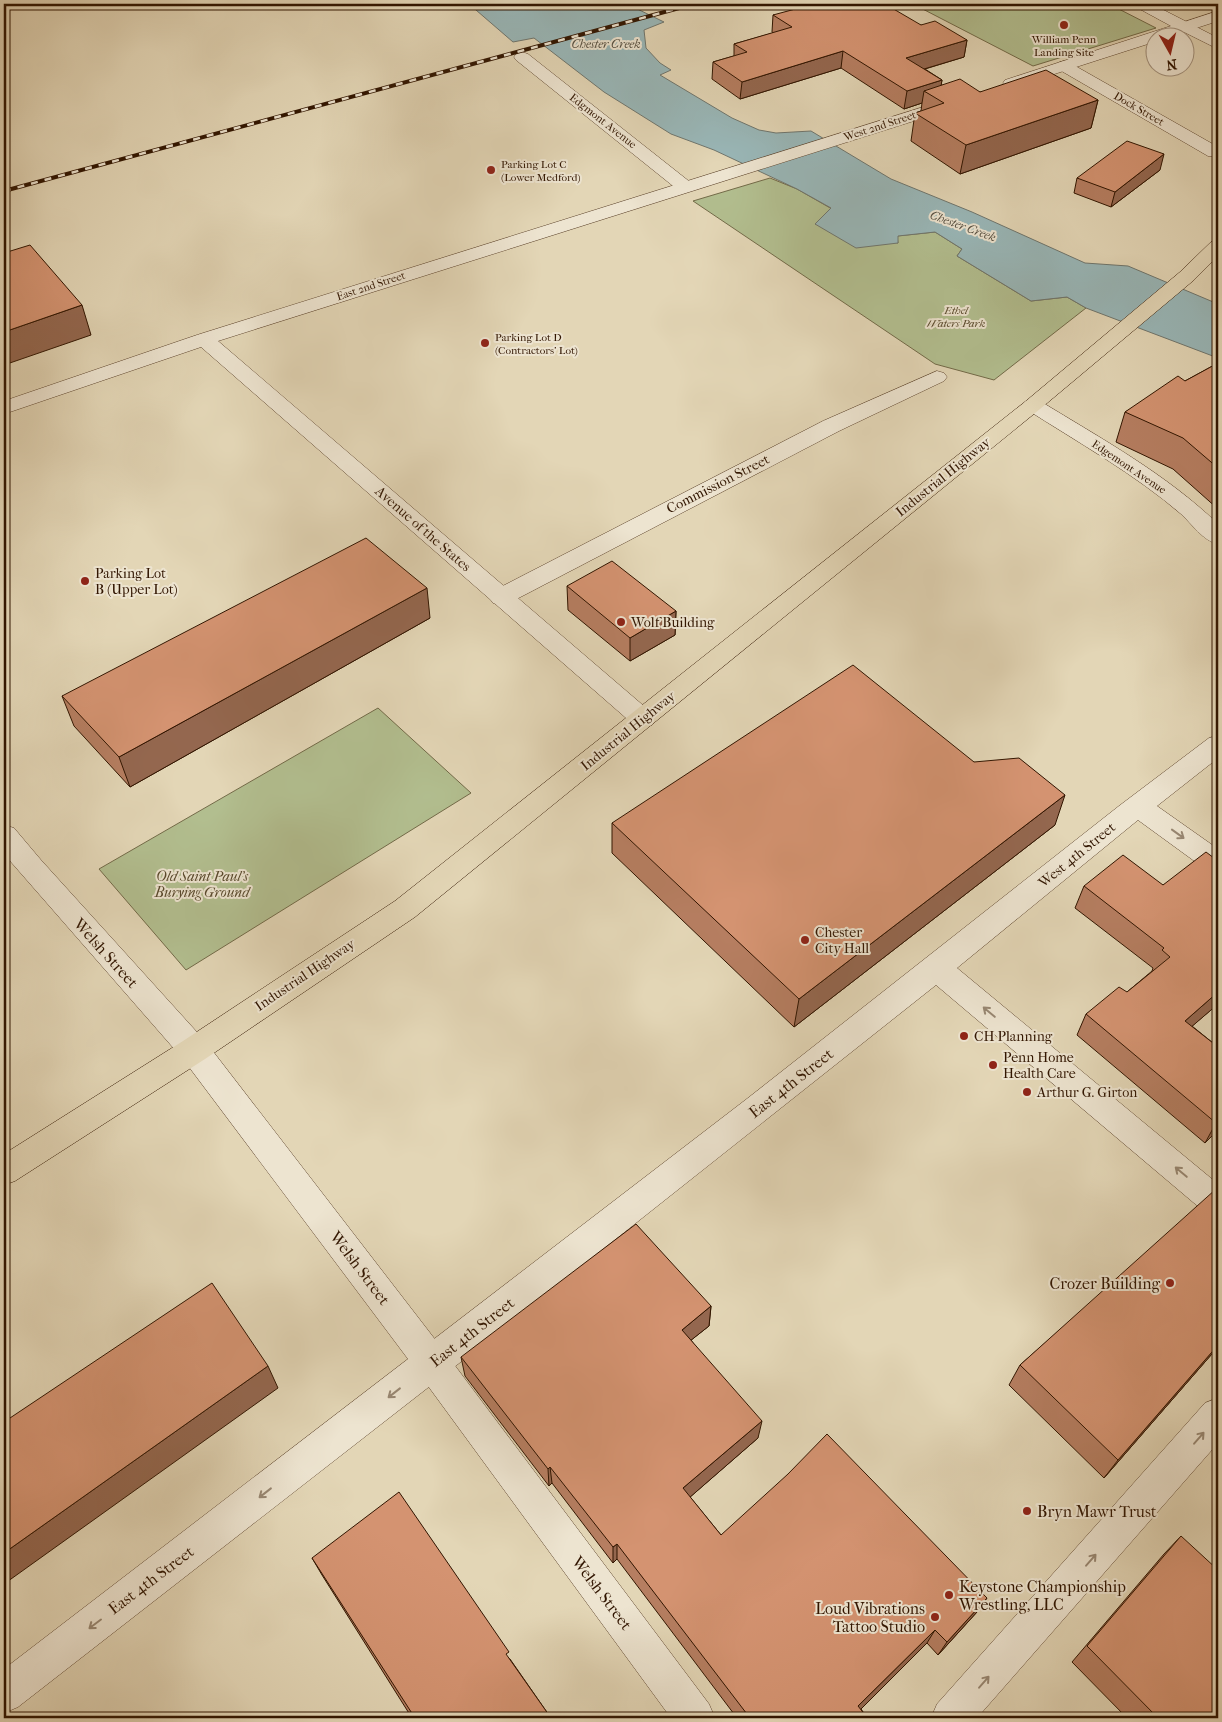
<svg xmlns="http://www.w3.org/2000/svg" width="1222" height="1722" viewBox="0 0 1222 1722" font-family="'IM FELL French Canon',serif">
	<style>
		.green { fill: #b2be8f; stroke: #726a48 }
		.water { fill: #99b7b8; stroke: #6f766e }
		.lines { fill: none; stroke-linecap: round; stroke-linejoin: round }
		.minor-casing { stroke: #5e452e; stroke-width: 1 }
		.tertiary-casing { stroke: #5e452e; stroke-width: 1 }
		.primary-casing { stroke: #311500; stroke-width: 1 }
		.minor { fill: #ede4d0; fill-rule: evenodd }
		.tertiary { fill: #ede4d0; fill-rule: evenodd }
		.primary { fill: #e3d6b6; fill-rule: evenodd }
		.rail-casing { stroke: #311500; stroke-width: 4 }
		.rail { stroke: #ede4d0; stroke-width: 2.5; stroke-dasharray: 7; stroke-linecap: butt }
		.wall { fill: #b67e61; stroke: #311500 }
		.shaded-wall { fill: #94674f; stroke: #311500 }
		.building { fill: #d49371; stroke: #311500 }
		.oneway { stroke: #988772 }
		.poi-dot { fill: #8f2418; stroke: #ede4d0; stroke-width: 2 }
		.labels { text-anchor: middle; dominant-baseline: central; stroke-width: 4; stroke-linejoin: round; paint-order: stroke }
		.far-poi-label { font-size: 11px; fill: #311500; stroke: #ede4d0; text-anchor: start }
		.far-street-label { font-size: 11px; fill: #311500; stroke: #ede4d0 }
		.far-park-label { font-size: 11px; font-style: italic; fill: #58482b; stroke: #ede4d0 }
		.far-water-label { font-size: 12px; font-style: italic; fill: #554e40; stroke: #ede4d0 }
		.street-label { font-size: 14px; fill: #311500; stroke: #ede4d0 }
		.poi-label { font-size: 14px; fill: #311500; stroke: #ede4d0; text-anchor: start }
		.park-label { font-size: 14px; font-style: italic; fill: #58482b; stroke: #ede4d0 }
		.near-street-label { font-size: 16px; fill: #311500; stroke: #ede4d0 }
		.near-poi-label { font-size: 16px; fill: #311500; stroke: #ede4d0; text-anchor: end }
	</style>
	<rect width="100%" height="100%" fill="#e3d6b6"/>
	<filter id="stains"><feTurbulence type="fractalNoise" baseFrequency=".004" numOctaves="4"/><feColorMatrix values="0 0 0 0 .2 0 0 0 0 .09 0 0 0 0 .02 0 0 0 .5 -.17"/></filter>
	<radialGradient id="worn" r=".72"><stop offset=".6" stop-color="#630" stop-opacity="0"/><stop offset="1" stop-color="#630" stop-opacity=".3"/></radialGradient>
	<g class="green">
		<polygon points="913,4 1109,4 1156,28 1033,66"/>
		<polygon points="770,178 797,189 832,209 815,224 898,243 897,236 935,232 962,249 957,256 1031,301 1067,297 1086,308 994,380 935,364 693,201"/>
		<polygon points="378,708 471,793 186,970 99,869"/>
	</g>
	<polygon class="water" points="469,4 627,4 664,22 644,30 646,48 660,63 671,70 660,75 732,118 759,130 776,133 811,131 891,179 972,212 1085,263 1128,266 1218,304 1218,358 1086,308 1067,297 1031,301 957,256 962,249 935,232 898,236 898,243 856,248 815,224 831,208 797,189 714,150 671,134 604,92 534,38 513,42"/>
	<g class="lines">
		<g class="minor-casing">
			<g id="minor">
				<polygon points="1218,11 1218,21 1184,32 1178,30 1176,27 1178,24"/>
				<polygon points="522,52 528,54 690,182 693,186 690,190 684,191 678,190 516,60 514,57 516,54"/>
				<polygon points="1064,61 1070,63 1218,147 1218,156 1208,156 1058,69 1056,66 1058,63"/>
				<polygon points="937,371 944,373 947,377 944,381 839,431 509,603 501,605 493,603 489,597 493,591 823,421"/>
				<path d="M 1033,399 L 1040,401 C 1102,439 1166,474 1218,524 L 1218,544 C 1203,541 1192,524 1181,514 C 1136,475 1076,441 1026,409 L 1022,405 L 1026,401 Z"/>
				<polygon points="1218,736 1218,758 1157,806 1218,849 1218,874 1208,871 1138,820 957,968 1218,1184 1218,1219 1207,1214 936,985 448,1372 18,1707 4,1713 4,1669 748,1098 1119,806 1209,738"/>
				<polygon points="1218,1398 1218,1443 977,1718 931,1718 937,1704 1205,1403"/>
			</g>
		</g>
		<g class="tertiary-casing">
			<g id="tertiary">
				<polygon points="1134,4 1152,4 1218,38 1218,49 1184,32 1167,38 1154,38 1154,42 1017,86 1005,86 1003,83 1005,80 1171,26 1136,7"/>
				<polygon points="952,98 958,99 960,103 958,107 218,341 652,713 656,719 652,725 643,728 634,725 201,347 4,414 4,401 197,335"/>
				<polygon points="4,825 14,828 41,860 205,1041 444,1351 709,1704 715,1718 671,1718 420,1375 183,1059 4,854"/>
			</g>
		</g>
		<g class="primary-casing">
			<polygon id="primary" points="1218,240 1218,256 1194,280 1040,409 415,917 205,1059 15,1181 4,1185 4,1154 183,1041 395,901 1026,401 1180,272 1211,242"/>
		</g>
		<use href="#minor" class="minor"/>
		<use href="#tertiary" class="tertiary"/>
		<use href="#primary" class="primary"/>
		<g class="rail-casing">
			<polyline id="rail" points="4,191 694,4"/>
		</g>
		<use href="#rail" class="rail"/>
	</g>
	<g class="wall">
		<polygon points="773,15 921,25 967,40 964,57 925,69 942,80 941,85 980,92 1098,100 1091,128 960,174 911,141 915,113 921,111 922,103 904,109 841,68 740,99 712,79 713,62 734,56 734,44 773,33 772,32"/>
		<polygon points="1160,170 1111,207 1074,193 1077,178"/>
		<polygon points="1218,363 1218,509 1173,469 1116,442 1125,412 1185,381"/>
		<polygon points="567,586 676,611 675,635 630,661 568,610"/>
		<polygon points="430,618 130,787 74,726 62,696"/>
		<polygon points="974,762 1055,825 794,1027 612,853 612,823"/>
		<polygon points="1218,861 1218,1004 1192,1026 1218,1047 1218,1136 1213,1135 1205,1143 1077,1035 1086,1014 1127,992 1152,971 1153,968 1075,908 1084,886 1163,885"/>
		<polygon points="1218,1191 1218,1347 1104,1478 1009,1385 1020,1365"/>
		<polygon points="711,1306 709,1326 691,1340 758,1438 690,1497 721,1535 977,1612 938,1655 927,1643 861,1709 866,1716 865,1718 737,1718 617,1559 613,1563 552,1483 549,1486 465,1376 461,1357"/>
		<polygon points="1218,1473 1218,1480 1215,1477"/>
		<polygon points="1181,1536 1218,1718 1127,1718 1072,1662 1164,1554"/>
		<polygon points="312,1558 510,1659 551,1718 412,1718 322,1575"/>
	</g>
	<g class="shaded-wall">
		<polygon points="967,40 964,57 904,75 906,58"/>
		<polygon points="843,51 841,68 740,99 742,82"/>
		<polygon points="942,80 939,98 924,91 922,103 904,109 907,91"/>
		<polygon points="1098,100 1091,128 960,174 966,145"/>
		<polygon points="1164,154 1160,170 1111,207 1115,192"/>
		<polygon points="82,305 91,335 4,365 4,332"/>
		<polygon points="427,588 430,618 130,787 119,757"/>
		<polygon points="676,611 675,635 630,661 630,638"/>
		<polygon points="1065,795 1055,825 794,1027 799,999"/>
		<polygon points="1218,992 1218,1004 1175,1041 1185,1021"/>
		<polygon points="1218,1121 1218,1126 1213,1135 1205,1143 1216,1123"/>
		<polygon points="711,1306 709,1326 680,1349 682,1330"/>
		<polygon points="1218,1345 1218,1347 1104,1478 1118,1460"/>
		<polygon points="268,1366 278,1388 4,1584 4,1553"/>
		<polygon points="762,1421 758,1438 681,1505 683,1488"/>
		<polygon points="550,1467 552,1483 549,1486 548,1469"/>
		<polygon points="617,1544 617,1559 613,1563 613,1547"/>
		<polygon points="987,1598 977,1612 938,1655 947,1642"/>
		<polygon points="935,1630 927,1643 852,1718 858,1706"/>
	</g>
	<g class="building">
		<polygon points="814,4 885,4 921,25 935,21 967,40 906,58 942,80 907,91 843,51 742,82 713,62 747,52 734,44 792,27 773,15"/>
		<polygon points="1046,70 1098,100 966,145 915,113 944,103 924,91 960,79 980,92"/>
		<polygon points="1127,141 1164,154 1115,192 1077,178"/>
		<polygon points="30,245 82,305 4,332 4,253"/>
		<polygon points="1218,363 1218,468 1183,438 1125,412 1178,376 1185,381"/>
		<polygon points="366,538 427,588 119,757 62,696"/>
		<polygon points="612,561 676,611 630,638 567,586"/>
		<polygon points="853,665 974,762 1019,758 1065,795 799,999 612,823"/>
		<polygon points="1206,852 1218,861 1218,992 1185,1021 1218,1047 1218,1121 1216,1123 1086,1014 1119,987 1127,992 1170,957 1162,950 1164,948 1084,886 1123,855 1163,885"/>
		<polygon points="1216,1189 1218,1191 1218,1345 1118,1460 1020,1365"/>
		<polygon points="636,1224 711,1306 682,1330 762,1421 683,1488 721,1535 788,1474 827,1434 987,1598 947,1642 935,1630 858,1706 866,1716 864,1718 750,1718 617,1544 613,1547 550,1467 548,1469 461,1357"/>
		<polygon points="212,1283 268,1366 4,1553 4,1422"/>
		<polygon points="399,1492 509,1652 506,1654 551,1718 415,1718 312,1558"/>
		<polygon points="1181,1536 1218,1570 1218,1718 1158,1718 1087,1646"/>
	</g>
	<defs><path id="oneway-shaft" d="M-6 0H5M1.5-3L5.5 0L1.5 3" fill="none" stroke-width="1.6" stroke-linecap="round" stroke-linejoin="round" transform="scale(1.25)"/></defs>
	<g class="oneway">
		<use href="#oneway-shaft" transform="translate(1178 834) rotate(36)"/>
		<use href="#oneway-shaft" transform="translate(989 1012) rotate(-140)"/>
		<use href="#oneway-shaft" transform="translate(1181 1172) rotate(-140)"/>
		<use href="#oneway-shaft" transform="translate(394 1393) rotate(142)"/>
		<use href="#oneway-shaft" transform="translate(1199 1438) rotate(-49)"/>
		<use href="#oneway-shaft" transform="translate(265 1493) rotate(142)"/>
		<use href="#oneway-shaft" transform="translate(1091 1560) rotate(-49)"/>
		<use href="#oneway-shaft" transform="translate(95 1624) rotate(143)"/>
		<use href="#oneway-shaft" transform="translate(984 1682) rotate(-49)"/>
	</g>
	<g class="poi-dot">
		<circle cx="1064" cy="25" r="5"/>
		<circle cx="491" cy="170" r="5"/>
		<circle cx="485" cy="343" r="5"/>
		<circle cx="85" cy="581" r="5"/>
		<circle cx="621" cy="622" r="5"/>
		<circle cx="805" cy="940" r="5"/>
		<circle cx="964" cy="1036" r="5"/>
		<circle cx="993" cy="1065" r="5"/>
		<circle cx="1027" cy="1092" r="5"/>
		<circle cx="1170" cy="1283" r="5"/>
		<circle cx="1027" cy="1511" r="5"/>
		<circle cx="949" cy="1595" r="5"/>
		<circle cx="935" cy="1617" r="5"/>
	</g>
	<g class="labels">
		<g class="far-poi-label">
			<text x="1064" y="39" text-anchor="middle">William Penn<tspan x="1064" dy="13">Landing Site</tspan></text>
			<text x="501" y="164">Parking Lot C<tspan x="501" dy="13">(Lower Medford)</tspan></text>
			<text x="495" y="337">Parking Lot D<tspan x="495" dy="13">(Contractors' Lot)</tspan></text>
		</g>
		<g class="far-street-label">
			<text transform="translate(1139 109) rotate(30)">Dock Street</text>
			<text transform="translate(603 121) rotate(38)">Edgmont Avenue</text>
			<text transform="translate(880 126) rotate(-18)">West 2nd Street</text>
			<text transform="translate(371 286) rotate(-18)">East 2nd Street</text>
			<text transform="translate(1129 467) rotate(34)">Edgemont Avenue</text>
		</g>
		<g class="far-park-label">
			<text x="956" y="310">Ethel<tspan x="956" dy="13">Waters Park</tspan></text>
		</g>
		<g class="far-water-label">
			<text x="606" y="44">Chester Creek</text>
			<text transform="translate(963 226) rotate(20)">Chester Creek</text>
		</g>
		<g class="street-label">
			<text transform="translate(943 477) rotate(-39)">Industrial Highway</text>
			<text transform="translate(718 484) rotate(-27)">Commission Street</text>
			<text transform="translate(423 529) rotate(41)">Avenue of the States</text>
			<text transform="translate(628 731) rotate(-39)">Industrial Highway</text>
			<text transform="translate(1077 855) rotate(-39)">West 4th Street</text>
			<text transform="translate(305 975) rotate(-34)">Industrial Highway</text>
		</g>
		<g class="poi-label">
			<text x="95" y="573">Parking Lot<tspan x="95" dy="16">B (Upper Lot)</tspan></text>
			<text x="631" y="622">Wolf Building</text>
			<text x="815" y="932">Chester<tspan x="815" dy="16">City Hall</tspan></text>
			<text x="974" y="1036">CH Planning</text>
			<text x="1003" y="1057">Penn Home<tspan x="1003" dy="16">Health Care</tspan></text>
			<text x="1037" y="1092">Arthur G. Girton</text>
		</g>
		<g class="park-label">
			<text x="202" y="876">Old Saint Paul's<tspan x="202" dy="16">Burying Ground</tspan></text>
		</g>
		<g class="near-street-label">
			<text transform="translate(106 953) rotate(48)">Welsh Street</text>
			<text transform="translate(791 1083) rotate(-38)">East 4th Street</text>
			<text transform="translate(360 1268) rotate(53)">Welsh Street</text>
			<text transform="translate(472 1332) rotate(-38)">East 4th Street</text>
			<text transform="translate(151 1580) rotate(-37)">East 4th Street</text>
			<text transform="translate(602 1593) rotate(53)">Welsh Street</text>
		</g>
		<g class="near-poi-label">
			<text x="1160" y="1283">Crozer Building</text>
			<text x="1037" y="1511" text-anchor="start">Bryn Mawr Trust</text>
			<text x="959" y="1586" text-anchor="start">Keystone Championship<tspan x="959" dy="18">Wrestling, LLC</tspan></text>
			<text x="925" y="1608">Loud Vibrations<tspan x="925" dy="18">Tattoo Studio</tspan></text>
		</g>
	</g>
	<rect width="1222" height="1722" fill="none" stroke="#e3d6b6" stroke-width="20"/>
	<rect x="5" y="5" width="1212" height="1712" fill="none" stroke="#311500" stroke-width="2.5"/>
	<rect x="10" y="10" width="1202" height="1702" fill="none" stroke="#311500"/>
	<g transform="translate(1170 52) rotate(172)"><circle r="24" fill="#ede4d0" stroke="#a2917d"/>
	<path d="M0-4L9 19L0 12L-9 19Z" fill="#8f2418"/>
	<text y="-8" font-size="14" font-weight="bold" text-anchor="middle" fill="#311500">N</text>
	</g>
	<rect width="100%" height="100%" filter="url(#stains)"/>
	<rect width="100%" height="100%" fill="url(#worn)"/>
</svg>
